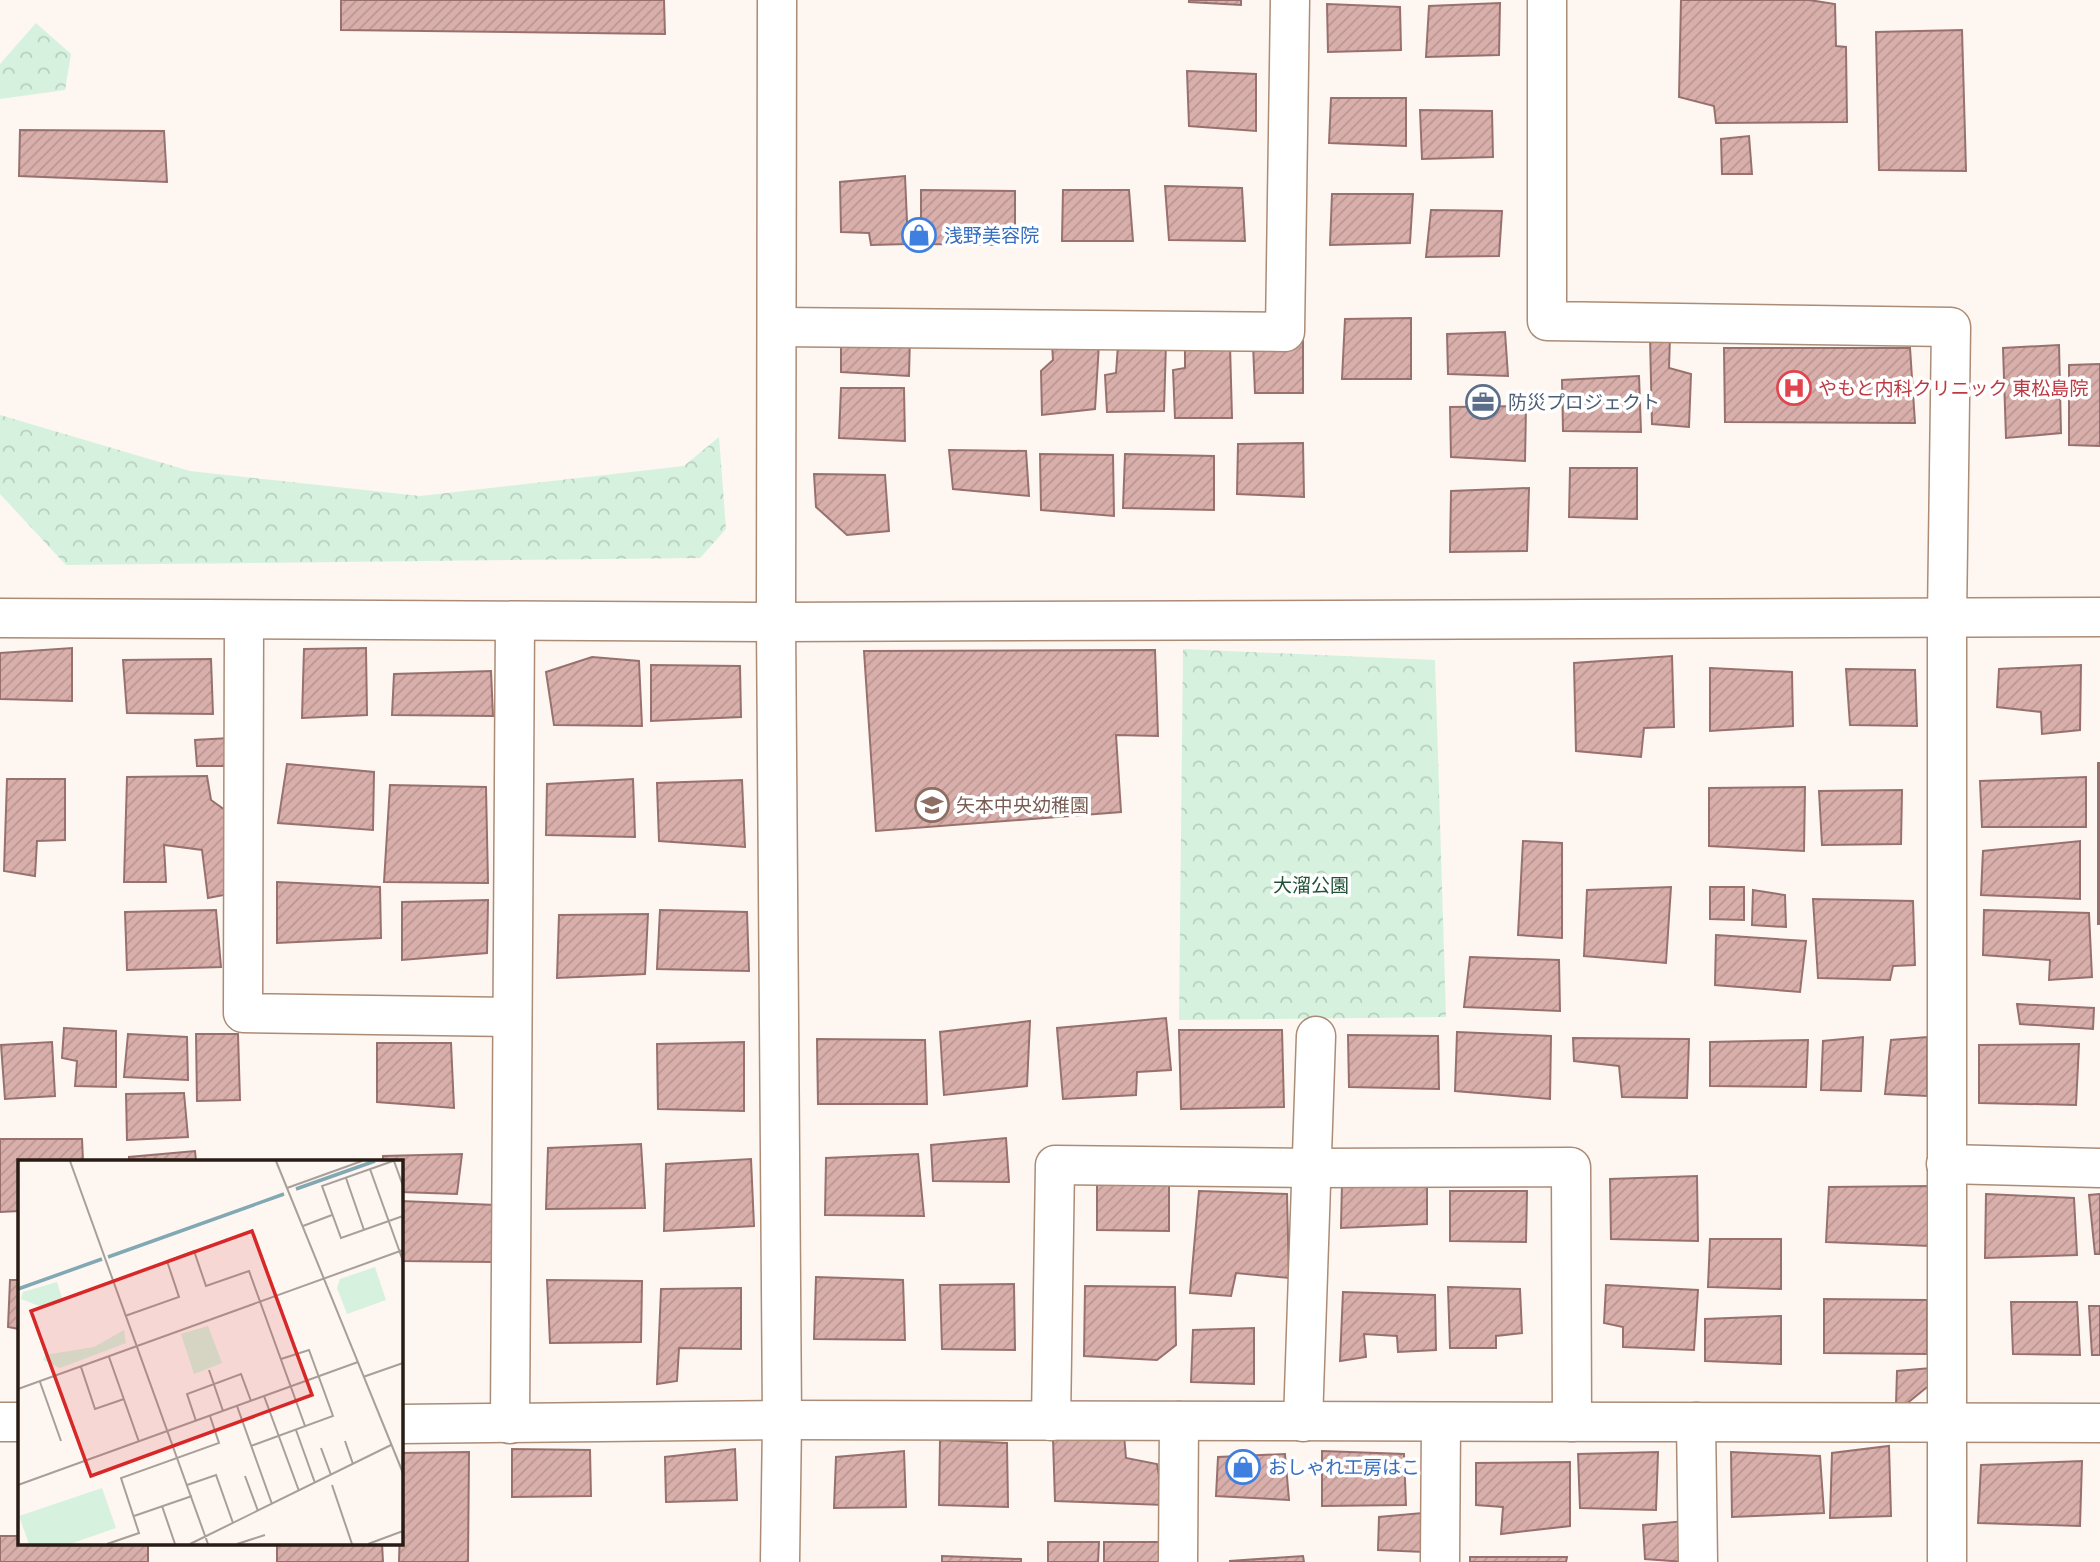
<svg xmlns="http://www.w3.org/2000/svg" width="2100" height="1562" viewBox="0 0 2100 1562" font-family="Rubik,'Noto Sans JP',sans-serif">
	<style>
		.forest { fill: url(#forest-crowns) }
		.building { fill: url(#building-hatch); stroke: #98716e; stroke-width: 2 }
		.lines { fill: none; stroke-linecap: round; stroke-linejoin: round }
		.minor-casing { stroke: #ab8c76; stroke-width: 41 }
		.minor { stroke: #fff; stroke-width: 38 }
		.labels { text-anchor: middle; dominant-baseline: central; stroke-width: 7; stroke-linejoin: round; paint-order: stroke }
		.shop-label { font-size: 19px; fill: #366cbe; stroke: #fff; text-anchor: start }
		.health-label { font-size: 19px; fill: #be3a42; stroke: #fff; text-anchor: start }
		.service-label { font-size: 19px; fill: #4e5e75; stroke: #fff; text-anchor: start }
		.education-label { font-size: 19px; fill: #785e54; stroke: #fff; text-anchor: start }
		.park-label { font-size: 19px; fill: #215436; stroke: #fff }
		.inset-river { fill: none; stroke: #81a8b3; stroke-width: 3.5 }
		.inset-road { fill: none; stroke: #a89f99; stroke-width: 2 }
		.view { fill: #d62828; fill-opacity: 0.15; stroke: #d62828; stroke-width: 3.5 }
		.inset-edge { fill: none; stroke: #291c14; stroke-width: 3.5 }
	</style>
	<defs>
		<pattern id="forest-crowns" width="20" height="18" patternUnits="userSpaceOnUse" patternTransform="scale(1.75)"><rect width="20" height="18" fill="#d6f2df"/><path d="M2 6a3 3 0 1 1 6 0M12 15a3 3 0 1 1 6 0" fill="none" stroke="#b8cfbe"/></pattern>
		<pattern id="building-hatch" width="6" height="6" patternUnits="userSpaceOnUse" patternTransform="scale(1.75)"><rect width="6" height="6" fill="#d9afab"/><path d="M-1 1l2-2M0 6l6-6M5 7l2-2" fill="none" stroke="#ba9692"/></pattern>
	</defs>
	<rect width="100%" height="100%" fill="#fdf6f1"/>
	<g class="forest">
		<polygon points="36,23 71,54 65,90 0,99 0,64"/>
		<polygon points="0,415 190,471 420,496 684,466 719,437 726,529 700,558 66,565 0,494"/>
		<polygon points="1183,649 1435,660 1446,1017 1179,1020"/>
	</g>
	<g class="building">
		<polygon points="341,0 664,0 665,34 341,30"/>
		<polygon points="1189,0 1241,0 1241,5 1189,2"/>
		<polygon points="1681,0 1809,0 1835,4 1836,46 1846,47 1847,122 1716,123 1714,106 1679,97"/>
		<polygon points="1500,3 1499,55 1426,57 1429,6"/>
		<polygon points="1327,4 1400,7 1401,50 1328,52"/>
		<polygon points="1962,30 1966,171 1879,170 1876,32"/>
		<polygon points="1187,71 1256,74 1256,131 1189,126"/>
		<polygon points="1331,98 1406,98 1406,146 1329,143"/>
		<polygon points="1420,110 1492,111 1493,157 1422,159"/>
		<polygon points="20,130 164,131 167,182 19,176"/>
		<polygon points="1749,136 1752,174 1722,174 1721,139"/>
		<polygon points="905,176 908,244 871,245 869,233 841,232 840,182"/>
		<polygon points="1165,186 1242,188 1245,241 1169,240"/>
		<polygon points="921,190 1015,191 1015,245 921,244"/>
		<polygon points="1063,190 1129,190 1133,241 1062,241"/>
		<polygon points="1332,194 1413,194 1410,243 1330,245"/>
		<polygon points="1431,210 1502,211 1499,256 1426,257"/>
		<polygon points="1411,318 1411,379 1342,379 1345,319"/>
		<polygon points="1505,332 1508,376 1448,374 1447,334"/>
		<polygon points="841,336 910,336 909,376 841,372"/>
		<polygon points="1650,337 1670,337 1669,368 1691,374 1689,427 1652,424"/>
		<polygon points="1303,338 1303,393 1255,393 1253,344"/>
		<polygon points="1166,342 1164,411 1107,412 1105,375 1116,373 1118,345"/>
		<polygon points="1052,344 1099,344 1095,409 1042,415 1041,371 1053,360"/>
		<polygon points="1230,345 1232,418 1175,418 1173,370 1185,368 1185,350"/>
		<polygon points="2059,345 2061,433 2006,438 2003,348"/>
		<polygon points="1724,348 1910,348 1915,423 1725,422"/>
		<polygon points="2100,364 2100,446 2069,445 2069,365"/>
		<polygon points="1639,376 1641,432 1563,431 1562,380"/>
		<polygon points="841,388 904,388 905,441 839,438"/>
		<polygon points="1526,406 1525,461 1451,457 1450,407"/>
		<polygon points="1303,443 1304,497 1237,494 1238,444"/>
		<polygon points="949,450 1026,451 1029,496 953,489"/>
		<polygon points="1040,454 1113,455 1114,516 1041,510"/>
		<polygon points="1125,454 1214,456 1214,510 1123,508"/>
		<polygon points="1570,468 1637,468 1637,519 1569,517"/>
		<polygon points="814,474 885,475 889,531 847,535 816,507"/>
		<polygon points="1529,488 1527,551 1450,552 1451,491"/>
		<polygon points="72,648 72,701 0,699 0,653"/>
		<polygon points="366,648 367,715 302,718 304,649"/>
		<polygon points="1155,650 1158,736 1116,735 1121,812 876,831 864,651"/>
		<polygon points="1672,656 1674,727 1644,728 1641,757 1576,751 1574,663"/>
		<polygon points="592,657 639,661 642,726 554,725 546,672"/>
		<polygon points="211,659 213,714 127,713 123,660"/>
		<polygon points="651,665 740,666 741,717 651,721"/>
		<polygon points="2081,665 2080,730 2042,734 2041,712 1997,707 1999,669"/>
		<polygon points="1710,668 1792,672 1793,726 1710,731"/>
		<polygon points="1846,669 1915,670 1917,726 1850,725"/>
		<polygon points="491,671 493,716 392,715 394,674"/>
		<polygon points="229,738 229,766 197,766 195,740"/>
		<rect x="2098" y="763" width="2" height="161"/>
		<polygon points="287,764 374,772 373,830 278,823"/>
		<polygon points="207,776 211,800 225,810 229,894 208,898 202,850 164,845 166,882 124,882 127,777"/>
		<polygon points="2086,777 2086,827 1982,827 1980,781"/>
		<polygon points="7,779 65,779 65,840 37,841 35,876 4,871"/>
		<polygon points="633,779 635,837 546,835 547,784"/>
		<polygon points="742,780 745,847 659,841 657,783"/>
		<polygon points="390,785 486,787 488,883 384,882"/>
		<polygon points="1805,787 1804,851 1709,846 1709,788"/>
		<polygon points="1902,790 1901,844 1822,845 1819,791"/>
		<polygon points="1523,841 1562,843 1562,938 1518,935"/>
		<polygon points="2080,841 2080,899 1981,895 1983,851"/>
		<polygon points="277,882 380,887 381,938 277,943"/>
		<polygon points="1671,887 1666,963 1584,956 1587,890"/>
		<polygon points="1710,887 1744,887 1744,920 1710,919"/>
		<polygon points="1753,890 1785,895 1786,927 1752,925"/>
		<polygon points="1813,899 1913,901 1915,965 1893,966 1890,980 1818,978"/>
		<polygon points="488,900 487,953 402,960 402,902"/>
		<polygon points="216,910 221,967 127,970 125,912"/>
		<polygon points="660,910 747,912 749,971 657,969"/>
		<polygon points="1984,910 2089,913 2092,977 2049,980 2050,960 1983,955"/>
		<polygon points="648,914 645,974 557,978 559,915"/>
		<polygon points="1716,935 1806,941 1800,992 1715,985"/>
		<polygon points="1470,957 1559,960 1560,1011 1464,1007"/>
		<polygon points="2017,1004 2094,1008 2093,1029 2020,1024"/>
		<polygon points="1166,1018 1171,1070 1137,1072 1136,1095 1063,1099 1057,1028"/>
		<polygon points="1030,1021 1027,1086 944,1095 940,1032"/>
		<polygon points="64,1028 116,1031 116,1087 75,1086 77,1061 62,1058"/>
		<polygon points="1179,1030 1282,1030 1284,1107 1181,1109"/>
		<polygon points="1457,1032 1551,1036 1550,1099 1455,1091"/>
		<polygon points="128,1034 187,1037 188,1080 124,1077"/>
		<polygon points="196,1034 238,1034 240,1100 197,1101"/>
		<polygon points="1348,1035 1438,1036 1439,1089 1349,1087"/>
		<polygon points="1863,1037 1861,1091 1821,1090 1823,1041"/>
		<polygon points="1927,1037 1927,1096 1885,1094 1891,1040"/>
		<polygon points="1573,1038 1689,1039 1687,1098 1622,1097 1619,1066 1574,1061"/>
		<polygon points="817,1039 925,1040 927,1104 818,1104"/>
		<polygon points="1808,1040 1806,1087 1710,1086 1710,1042"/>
		<polygon points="52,1042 55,1096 5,1099 1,1045"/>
		<polygon points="744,1042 744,1111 658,1109 657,1044"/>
		<polygon points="377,1043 451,1043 454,1108 377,1102"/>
		<polygon points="2079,1044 2076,1105 1979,1103 1979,1045"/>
		<polygon points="184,1093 188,1137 127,1140 126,1094"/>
		<polygon points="1006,1138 1009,1182 933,1181 931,1145"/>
		<polygon points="0,1139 82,1139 83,1161 19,1161 19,1211 0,1212"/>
		<polygon points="641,1144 645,1208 546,1209 548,1148"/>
		<polygon points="195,1151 196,1161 129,1161 129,1157"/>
		<polygon points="462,1154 457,1194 401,1192 401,1161 383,1161 383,1156"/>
		<polygon points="918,1154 924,1216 825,1215 826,1158"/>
		<polygon points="751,1159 754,1226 664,1231 666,1164"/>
		<polygon points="1697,1176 1698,1241 1611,1239 1610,1179"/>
		<polygon points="1097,1182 1169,1184 1169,1231 1097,1230"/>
		<polygon points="1342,1182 1427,1182 1427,1224 1341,1228"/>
		<polygon points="1931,1186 1930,1246 1826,1242 1829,1187"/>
		<polygon points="1199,1191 1287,1194 1289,1278 1236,1273 1231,1296 1190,1293"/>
		<polygon points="1450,1191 1527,1191 1526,1242 1450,1241"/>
		<polygon points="1986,1194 2074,1198 2077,1255 1985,1258"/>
		<polygon points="2100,1194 2100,1254 2095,1254 2089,1195"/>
		<polygon points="401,1201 495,1205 493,1262 401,1261"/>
		<polygon points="1710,1239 1781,1239 1781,1289 1708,1287"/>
		<polygon points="816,1277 903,1280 905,1340 814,1339"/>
		<polygon points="10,1280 19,1280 19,1329 8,1327"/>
		<polygon points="547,1280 642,1281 641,1342 550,1343"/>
		<polygon points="1014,1284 1015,1350 942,1349 940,1285"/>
		<polygon points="1606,1285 1698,1290 1694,1350 1623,1347 1623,1327 1604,1323"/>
		<polygon points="1085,1286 1175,1287 1176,1345 1157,1360 1084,1356"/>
		<polygon points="1448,1287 1520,1289 1522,1333 1496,1336 1496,1348 1450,1348"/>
		<polygon points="741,1288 741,1349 679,1348 677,1381 657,1384 661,1289"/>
		<polygon points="1343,1292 1435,1295 1436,1350 1398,1352 1397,1336 1364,1334 1366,1357 1340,1361"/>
		<polygon points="1824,1299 1927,1300 1927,1354 1824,1353"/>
		<polygon points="2011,1302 2077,1302 2080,1355 2013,1354"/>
		<polygon points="2089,1306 2100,1306 2100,1355 2092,1355"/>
		<polygon points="1781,1316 1781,1364 1705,1361 1705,1319"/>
		<polygon points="1254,1328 1254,1384 1191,1382 1193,1330"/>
		<polygon points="1931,1368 1937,1379 1905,1405 1896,1404 1897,1371"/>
		<polygon points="1124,1435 1126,1458 1157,1464 1164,1505 1055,1501 1053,1439"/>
		<polygon points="940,1440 1007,1443 1008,1507 939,1505"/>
		<polygon points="1889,1446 1891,1516 1830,1518 1832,1453"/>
		<polygon points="512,1449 590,1450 591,1496 512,1497"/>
		<polygon points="735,1449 737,1500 666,1502 665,1457"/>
		<polygon points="904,1451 906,1507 834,1508 836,1457"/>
		<polygon points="1322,1451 1404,1454 1406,1505 1322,1506"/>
		<polygon points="469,1452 468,1562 399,1562 402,1453"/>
		<polygon points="1658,1452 1656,1510 1580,1508 1578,1454"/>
		<polygon points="1731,1452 1820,1456 1824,1513 1732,1517"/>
		<polygon points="1285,1454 1289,1500 1216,1496 1218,1457"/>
		<polygon points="2082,1461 2080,1526 1978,1523 1981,1465"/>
		<polygon points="1570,1462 1570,1526 1501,1534 1503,1507 1476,1505 1476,1463"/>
		<polygon points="1422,1513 1424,1552 1378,1550 1379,1517"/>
		<polygon points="1685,1521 1685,1562 1645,1559 1643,1525"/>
		<polygon points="0,1536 19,1536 19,1543 148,1543 148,1562 0,1562"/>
		<polygon points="1048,1542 1099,1542 1098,1562 1048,1562"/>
		<polygon points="1104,1542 1163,1542 1164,1562 1104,1562"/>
		<polygon points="277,1543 382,1543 383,1562 277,1562"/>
		<polygon points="942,1556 1021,1559 1021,1562 942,1562"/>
		<polygon points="1303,1556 1304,1562 1230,1562 1230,1561"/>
		<polygon points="1470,1557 1567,1557 1566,1562 1470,1562"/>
	</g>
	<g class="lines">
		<g class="minor-casing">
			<g id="minor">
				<polyline points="777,0 776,622 782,1420 780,1562"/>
				<polyline points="1547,0 1547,321 1951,327 1947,618 1947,1562"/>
				<polyline points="777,327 1285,332 1290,0"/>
				<polyline points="0,618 776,622 2100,617"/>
				<polyline points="244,620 243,1013 511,1017"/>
				<polyline points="1946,1164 2100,1168"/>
				<polyline points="1051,1421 1055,1165 1311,1168 1571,1167 1572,1422"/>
				<polyline points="0,1422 19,1422"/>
				<polyline points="1303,1422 1316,1036"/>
				<polyline points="1696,1422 1698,1562"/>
				<polyline points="401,1424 782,1420 2100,1423"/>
				<polyline points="510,1424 515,621"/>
				<polyline points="1178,1562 1179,1421"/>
				<polyline points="1440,1562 1441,1422"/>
			</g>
		</g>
		<use href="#minor" class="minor"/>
	</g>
	<defs>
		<g id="shop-ring" transform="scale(1.75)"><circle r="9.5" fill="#fff" stroke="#3f7fe0" stroke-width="1.5"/><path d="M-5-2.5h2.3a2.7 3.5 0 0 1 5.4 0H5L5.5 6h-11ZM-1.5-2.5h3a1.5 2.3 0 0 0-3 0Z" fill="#3f7fe0"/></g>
		<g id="hospital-ring" transform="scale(1.75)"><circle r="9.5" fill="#fff" stroke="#e0444e" stroke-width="1.5"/><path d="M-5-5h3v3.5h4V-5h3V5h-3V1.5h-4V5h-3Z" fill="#e0444e"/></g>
		<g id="office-ring" transform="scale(1.75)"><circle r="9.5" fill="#fff" stroke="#5c6f8a" stroke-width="1.5"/><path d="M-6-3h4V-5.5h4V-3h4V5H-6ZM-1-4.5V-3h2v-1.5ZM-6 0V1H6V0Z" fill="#5c6f8a"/></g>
		<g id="school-ring" transform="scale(1.75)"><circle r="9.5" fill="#fff" stroke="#8d6e63" stroke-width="1.5"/><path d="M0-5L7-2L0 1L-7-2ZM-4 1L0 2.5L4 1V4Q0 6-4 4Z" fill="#8d6e63"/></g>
	</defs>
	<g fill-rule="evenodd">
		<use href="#shop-ring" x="919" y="235"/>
		<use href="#hospital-ring" x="1794" y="388"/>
		<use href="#office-ring" x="1483" y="402"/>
		<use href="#school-ring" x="932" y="805"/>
		<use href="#shop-ring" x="1243" y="1467"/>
	</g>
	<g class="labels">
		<g class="shop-label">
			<text x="944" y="235">浅野美容院</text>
			<text x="1268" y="1467">おしゃれ工房はこ</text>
		</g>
		<g class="health-label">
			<text x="1818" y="388">やもと内科クリニック 東松島院</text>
		</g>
		<g class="service-label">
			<text x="1508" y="402">防災プロジェクト</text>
		</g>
		<g class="education-label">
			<text x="956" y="805">矢本中央幼稚園</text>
		</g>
		<g class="park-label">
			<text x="1311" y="885">大溜公園</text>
		</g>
	</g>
	<g transform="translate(18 1160)">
		<rect width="385" height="385" fill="#fdf6f1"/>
		<path d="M 357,107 L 368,140 L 329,154 L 319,128 L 322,119 ZM 39,122 L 45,141 L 21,146 L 3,139 L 5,132 ZM 190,166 L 204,203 L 176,214 L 163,174 ZM 106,170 L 108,183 L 42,208 L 25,200 L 27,195 L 76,187 Z" fill="#d6f2df"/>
		<path d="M 84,328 L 98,368 L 52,384 L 11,384 L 1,356 Z" fill="#d6f2df"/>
		<path class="inset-river" d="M 278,29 L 357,1M 90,97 L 266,34M 0,129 L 84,99"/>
		<path class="inset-road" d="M 52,1 L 190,384M 258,1 L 385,313M 375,1 L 304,26 L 323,78 L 385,56M 376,1 L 385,26M 352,9 L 385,101M 328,18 L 346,70M 269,28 L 344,1M 285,66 L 314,55M 107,156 L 161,137 L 149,101 L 176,91 L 188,126 L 231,111 L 287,266M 91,197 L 121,282M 63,207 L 77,249 L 106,239M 191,210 L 205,251M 345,217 L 385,203M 22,222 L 43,281M 0,229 L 385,90M 246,236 L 281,331M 219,246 L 254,344M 178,261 L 169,234 L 223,214 L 233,241M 278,270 L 297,323M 327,281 L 335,304M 233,286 L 315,256 L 291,190 L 263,199M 303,288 L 313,315M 227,316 L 240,351M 0,325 L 340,202M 169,325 L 198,315 L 215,363M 314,325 L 334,384M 144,346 L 157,384M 116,356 L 174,336M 89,384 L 121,373 L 103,318 L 201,283 L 192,256M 172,384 L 373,285M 219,384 L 247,375M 350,384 L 385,371"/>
		<path class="view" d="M 234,71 L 294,235 L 73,316 L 13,151 Z"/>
		<rect width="385" height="385" class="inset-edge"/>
	</g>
</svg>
